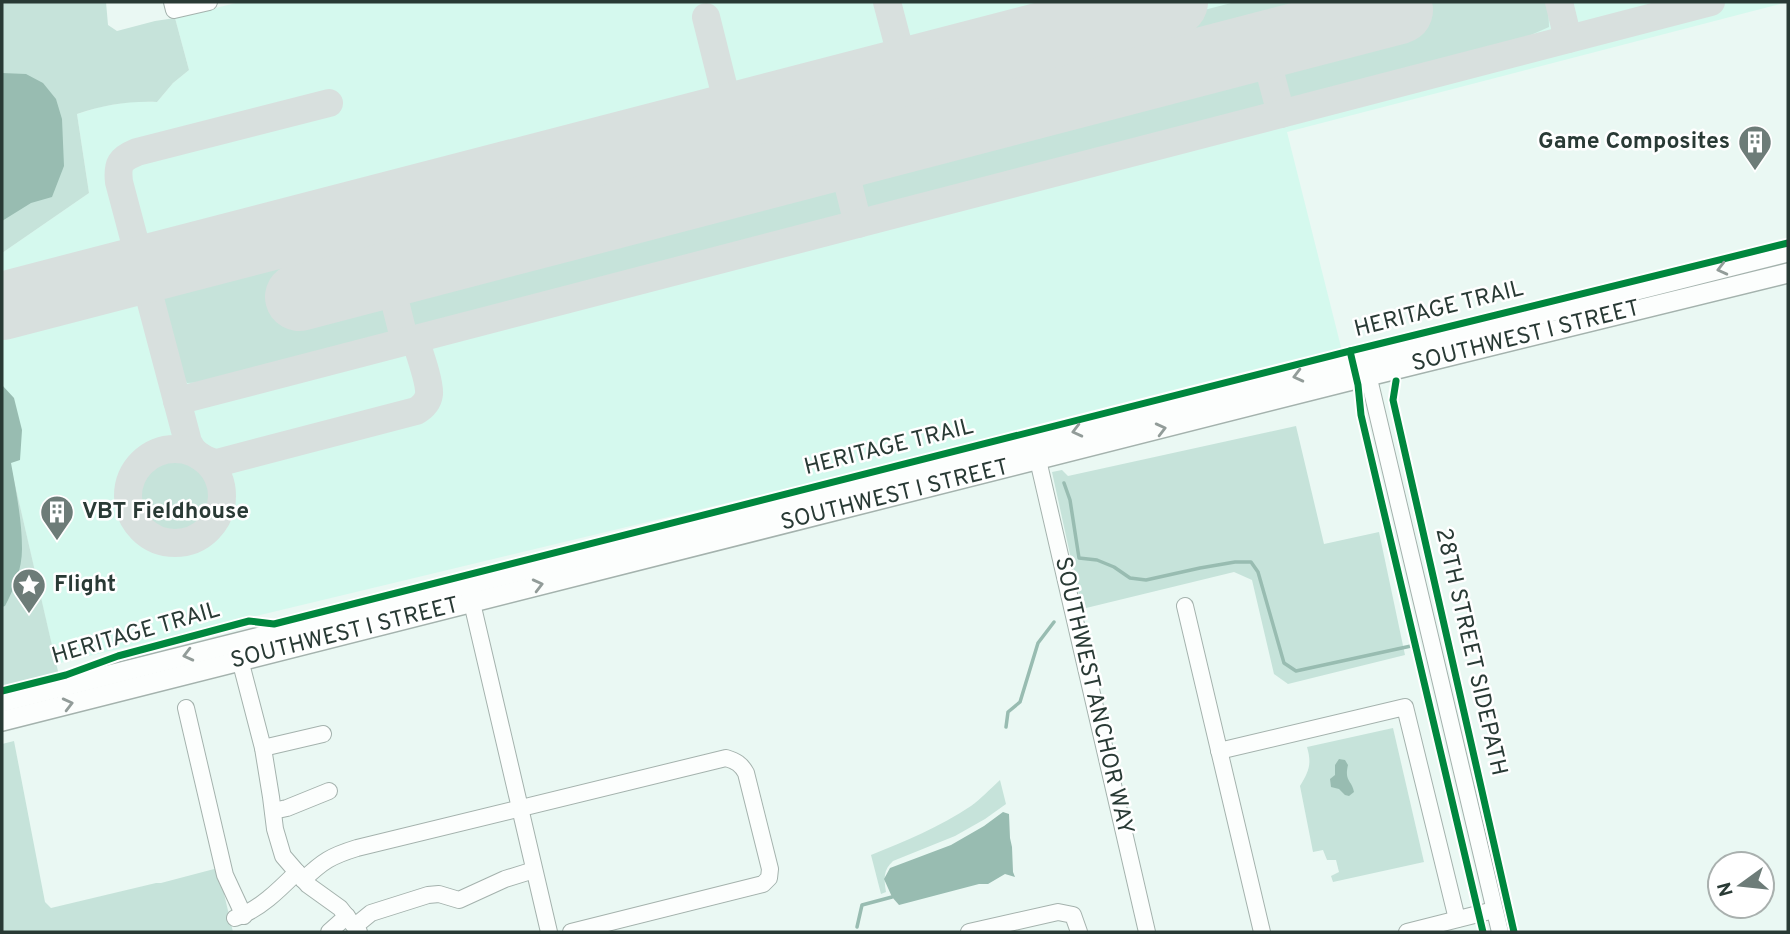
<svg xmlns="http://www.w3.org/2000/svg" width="1790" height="934" viewBox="0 0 1790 934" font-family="Overpass,sans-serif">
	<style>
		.built { fill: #d5f9ee }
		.green { fill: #c6e3da }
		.water { fill: #98bcb1 }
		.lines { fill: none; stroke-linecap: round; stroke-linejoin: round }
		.stream { stroke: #98bcb1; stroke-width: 3.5 }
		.taxiway { stroke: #d8e0de; stroke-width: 28 }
		.runway { stroke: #d8e0de; stroke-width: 68 }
		.minor-casing { stroke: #a4b2ad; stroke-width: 18 }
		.major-casing { stroke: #a4b2ad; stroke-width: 22 }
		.minor { stroke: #fcfefd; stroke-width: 16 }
		.major { stroke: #fcfefd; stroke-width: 19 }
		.cycleway-casing { stroke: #fff; stroke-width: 11 }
		.cycleway { stroke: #00873e; stroke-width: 7 }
		.oneway { stroke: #929c99 }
		.labels { text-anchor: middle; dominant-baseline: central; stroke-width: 5; stroke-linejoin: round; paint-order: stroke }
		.poi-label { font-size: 23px; font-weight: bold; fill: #293a35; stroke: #fff; text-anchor: start }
		.street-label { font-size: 23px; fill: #293a35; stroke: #fff }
	</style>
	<rect width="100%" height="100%" fill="#eaf8f3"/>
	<polygon class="built" points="240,2 1788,2 1287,132 1343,355 56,664 2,428 2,253 89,193 77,114 100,107 134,101 157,102 173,83 189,70 175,18"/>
	<g class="green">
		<path d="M 2,2 L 106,2 L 108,25 L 117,31 L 155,21 L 175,18 L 189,70 L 173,83 L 157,102 C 127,101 105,105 77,114 L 89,193 L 2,253 Z"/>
		<polygon points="1235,2 1548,2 1549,27 1504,47 248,373 206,382 187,383 172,358 159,309 163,295 168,289 204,270"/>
		<polygon points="1296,426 1324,544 1379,532 1405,655 1288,684 1274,674 1252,580 1234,572 1082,609 1052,472 1062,470 1068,476"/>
		<polygon points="2,428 60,680 2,695"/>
		<circle cx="175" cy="496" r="38"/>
		<path d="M 1393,728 L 1424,862 L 1333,882 L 1331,876 L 1339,872 L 1336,860 L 1327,860 L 1323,850 L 1313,852 L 1300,786 C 1309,771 1312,764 1307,747 Z"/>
		<polygon points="14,741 45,902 51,908 156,883 161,883 218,868 233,932 2,932 2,744"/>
		<path d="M 1000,780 L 1006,804 L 985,819 L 955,836 L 893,861 C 883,870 884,879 886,892 L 881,894 L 871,855 C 905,841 940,827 971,806 C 981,799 990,789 1000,780 Z"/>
	</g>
	<g class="water">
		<polygon points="2,73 26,74 43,83 56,99 62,119 64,166 52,197 31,203 2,221"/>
		<path d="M 2,385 L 14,398 L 22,430 L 20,460 L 11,463 C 16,491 22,520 22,549 C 22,569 14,589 5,606 L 2,607 Z"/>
		<path d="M 1339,759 L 1345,760 L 1348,765 C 1344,782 1352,780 1354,792 L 1349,796 L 1345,795 L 1339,789 L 1331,787 L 1330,779 L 1335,775 L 1335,765 Z"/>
		<polygon points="1003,812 1009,814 1010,838 1012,847 1013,872 1015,877 1005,874 988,884 979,884 899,905 892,897 884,879 890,868 951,845 984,826"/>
	</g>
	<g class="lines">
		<g class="stream">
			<polyline points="1064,483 1070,500 1079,558 1097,560 1114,567 1130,578 1146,580 1200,568 1235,562 1251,562 1258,572 1284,663 1296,671 1411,646"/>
			<polyline points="1006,727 1008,712 1020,702 1038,643 1054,622"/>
			<polyline points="857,927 862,905 892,897"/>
		</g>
		<g class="taxiway">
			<polyline points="887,2 922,135"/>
			<polyline points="1559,2 1568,39"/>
			<polyline points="706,17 731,117"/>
			<polyline points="1263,46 1281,114"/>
			<path d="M 329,103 L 137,152 C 120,159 117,164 119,182 L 188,442 C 194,455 203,460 217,463 L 416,411 C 423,407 428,402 429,394 C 430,382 419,352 415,339"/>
			<polyline points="841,156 858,224"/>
			<polyline points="388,274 405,342"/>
			<polyline points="177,401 1711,2"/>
			<circle cx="175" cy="496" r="47"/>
		</g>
		<g class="runway">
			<polyline points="299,297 1399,10"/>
			<polyline points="2,306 1174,2"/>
		</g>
		<g class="minor-casing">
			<g id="minor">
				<polyline points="172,2 174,10 209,2"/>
				<polyline points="1366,366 1500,932"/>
				<polyline points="1038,460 1147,932"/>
				<polyline points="469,590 549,932"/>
				<polyline points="1185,606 1262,932"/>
				<polyline points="238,652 263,748 271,797 275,829 283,856 308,885 340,908 359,932"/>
				<polyline points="186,708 225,875 244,916"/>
				<polyline points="263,748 323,734"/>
				<polyline points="1219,751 1405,707 1457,919"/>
				<polyline points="273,811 287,808 329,791"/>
				<path d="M 303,880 C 323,861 331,856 357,848 L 726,758 C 736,761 741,764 746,773 L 770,869 L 769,878 L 763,884 L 571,932"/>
				<path d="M 235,918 C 259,910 279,890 297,872"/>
				<polyline points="355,926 371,913 428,895 439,894 459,900 505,879 534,870"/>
				<polyline points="329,932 347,916"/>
				<polyline points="969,932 1058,912 1073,915 1079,932"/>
				<polyline points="1407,932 1494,910"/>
			</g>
		</g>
		<g class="major-casing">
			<g id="major">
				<path d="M 2,702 C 597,549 1193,404 1788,252"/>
				<polyline points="2,721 1356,379 1788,273"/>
			</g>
		</g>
		<use href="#minor" class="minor"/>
		<use href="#major" class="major"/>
		<g class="cycleway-casing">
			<g id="cycleway">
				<polyline points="1350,351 1358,385 1361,415 1483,932"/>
				<polyline points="1396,381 1393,400 1514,932"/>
				<polyline points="2,691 66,675 118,656 249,621 274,624 1350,351 1788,243"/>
			</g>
		</g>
		<use href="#cycleway" class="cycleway"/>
	</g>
	<defs><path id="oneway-chevron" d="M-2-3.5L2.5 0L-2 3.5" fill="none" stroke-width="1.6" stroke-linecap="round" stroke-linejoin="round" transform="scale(1.75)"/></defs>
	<g class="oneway">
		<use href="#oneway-chevron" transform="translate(1722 269) rotate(166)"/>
		<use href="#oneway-chevron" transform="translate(1298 376) rotate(166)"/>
		<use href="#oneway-chevron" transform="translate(1161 429) rotate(-14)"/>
		<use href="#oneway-chevron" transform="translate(1077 431) rotate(166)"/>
		<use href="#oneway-chevron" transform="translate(538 585) rotate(-14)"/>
		<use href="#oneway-chevron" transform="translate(188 655) rotate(166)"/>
		<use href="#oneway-chevron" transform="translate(68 704) rotate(-14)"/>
	</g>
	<defs>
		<g id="building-pin" transform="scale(1.75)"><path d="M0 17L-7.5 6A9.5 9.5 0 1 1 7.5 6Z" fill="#6d7c78" stroke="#fff"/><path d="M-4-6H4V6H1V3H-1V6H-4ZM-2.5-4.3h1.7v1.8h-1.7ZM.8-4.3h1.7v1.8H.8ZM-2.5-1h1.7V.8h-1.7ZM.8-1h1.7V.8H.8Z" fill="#fff"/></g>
		<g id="sight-pin" transform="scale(1.75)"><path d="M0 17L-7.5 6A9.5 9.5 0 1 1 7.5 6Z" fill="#6d7c78" stroke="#fff"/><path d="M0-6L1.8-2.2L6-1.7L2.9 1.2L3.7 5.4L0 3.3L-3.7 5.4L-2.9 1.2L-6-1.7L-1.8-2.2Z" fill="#fff"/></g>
	</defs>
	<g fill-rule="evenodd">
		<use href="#building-pin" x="1755" y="142"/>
		<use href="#building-pin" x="57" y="512"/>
		<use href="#sight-pin" x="29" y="585"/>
	</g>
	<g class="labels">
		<g class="poi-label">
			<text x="1730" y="142" text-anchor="end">Game Composites</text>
			<text x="82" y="512">VBT Fieldhouse</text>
			<text x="54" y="585">Flight</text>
		</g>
		<g class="street-label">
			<text transform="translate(1439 310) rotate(-14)">HERITAGE TRAIL</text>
			<text transform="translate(1526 337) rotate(-14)">SOUTHWEST I STREET</text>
			<text transform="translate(889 448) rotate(-14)">HERITAGE TRAIL</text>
			<text transform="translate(895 496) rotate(-14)">SOUTHWEST I STREET</text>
			<text transform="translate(136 634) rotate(-16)">HERITAGE TRAIL</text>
			<text transform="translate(345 634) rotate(-14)">SOUTHWEST I STREET</text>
			<text transform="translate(1470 652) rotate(77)">28TH STREET SIDEPATH</text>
			<text transform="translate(1093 696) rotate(77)">SOUTHWEST ANCHOR WAY</text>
		</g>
	</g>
	<rect width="1790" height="934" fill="none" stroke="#293a35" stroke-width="7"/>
	<g transform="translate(1741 885) rotate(255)"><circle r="33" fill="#ffffff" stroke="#a9b0ae" stroke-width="2"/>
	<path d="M0-5L12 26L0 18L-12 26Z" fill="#6d7c78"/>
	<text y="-10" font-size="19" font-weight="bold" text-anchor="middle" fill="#293a35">N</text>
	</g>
</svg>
